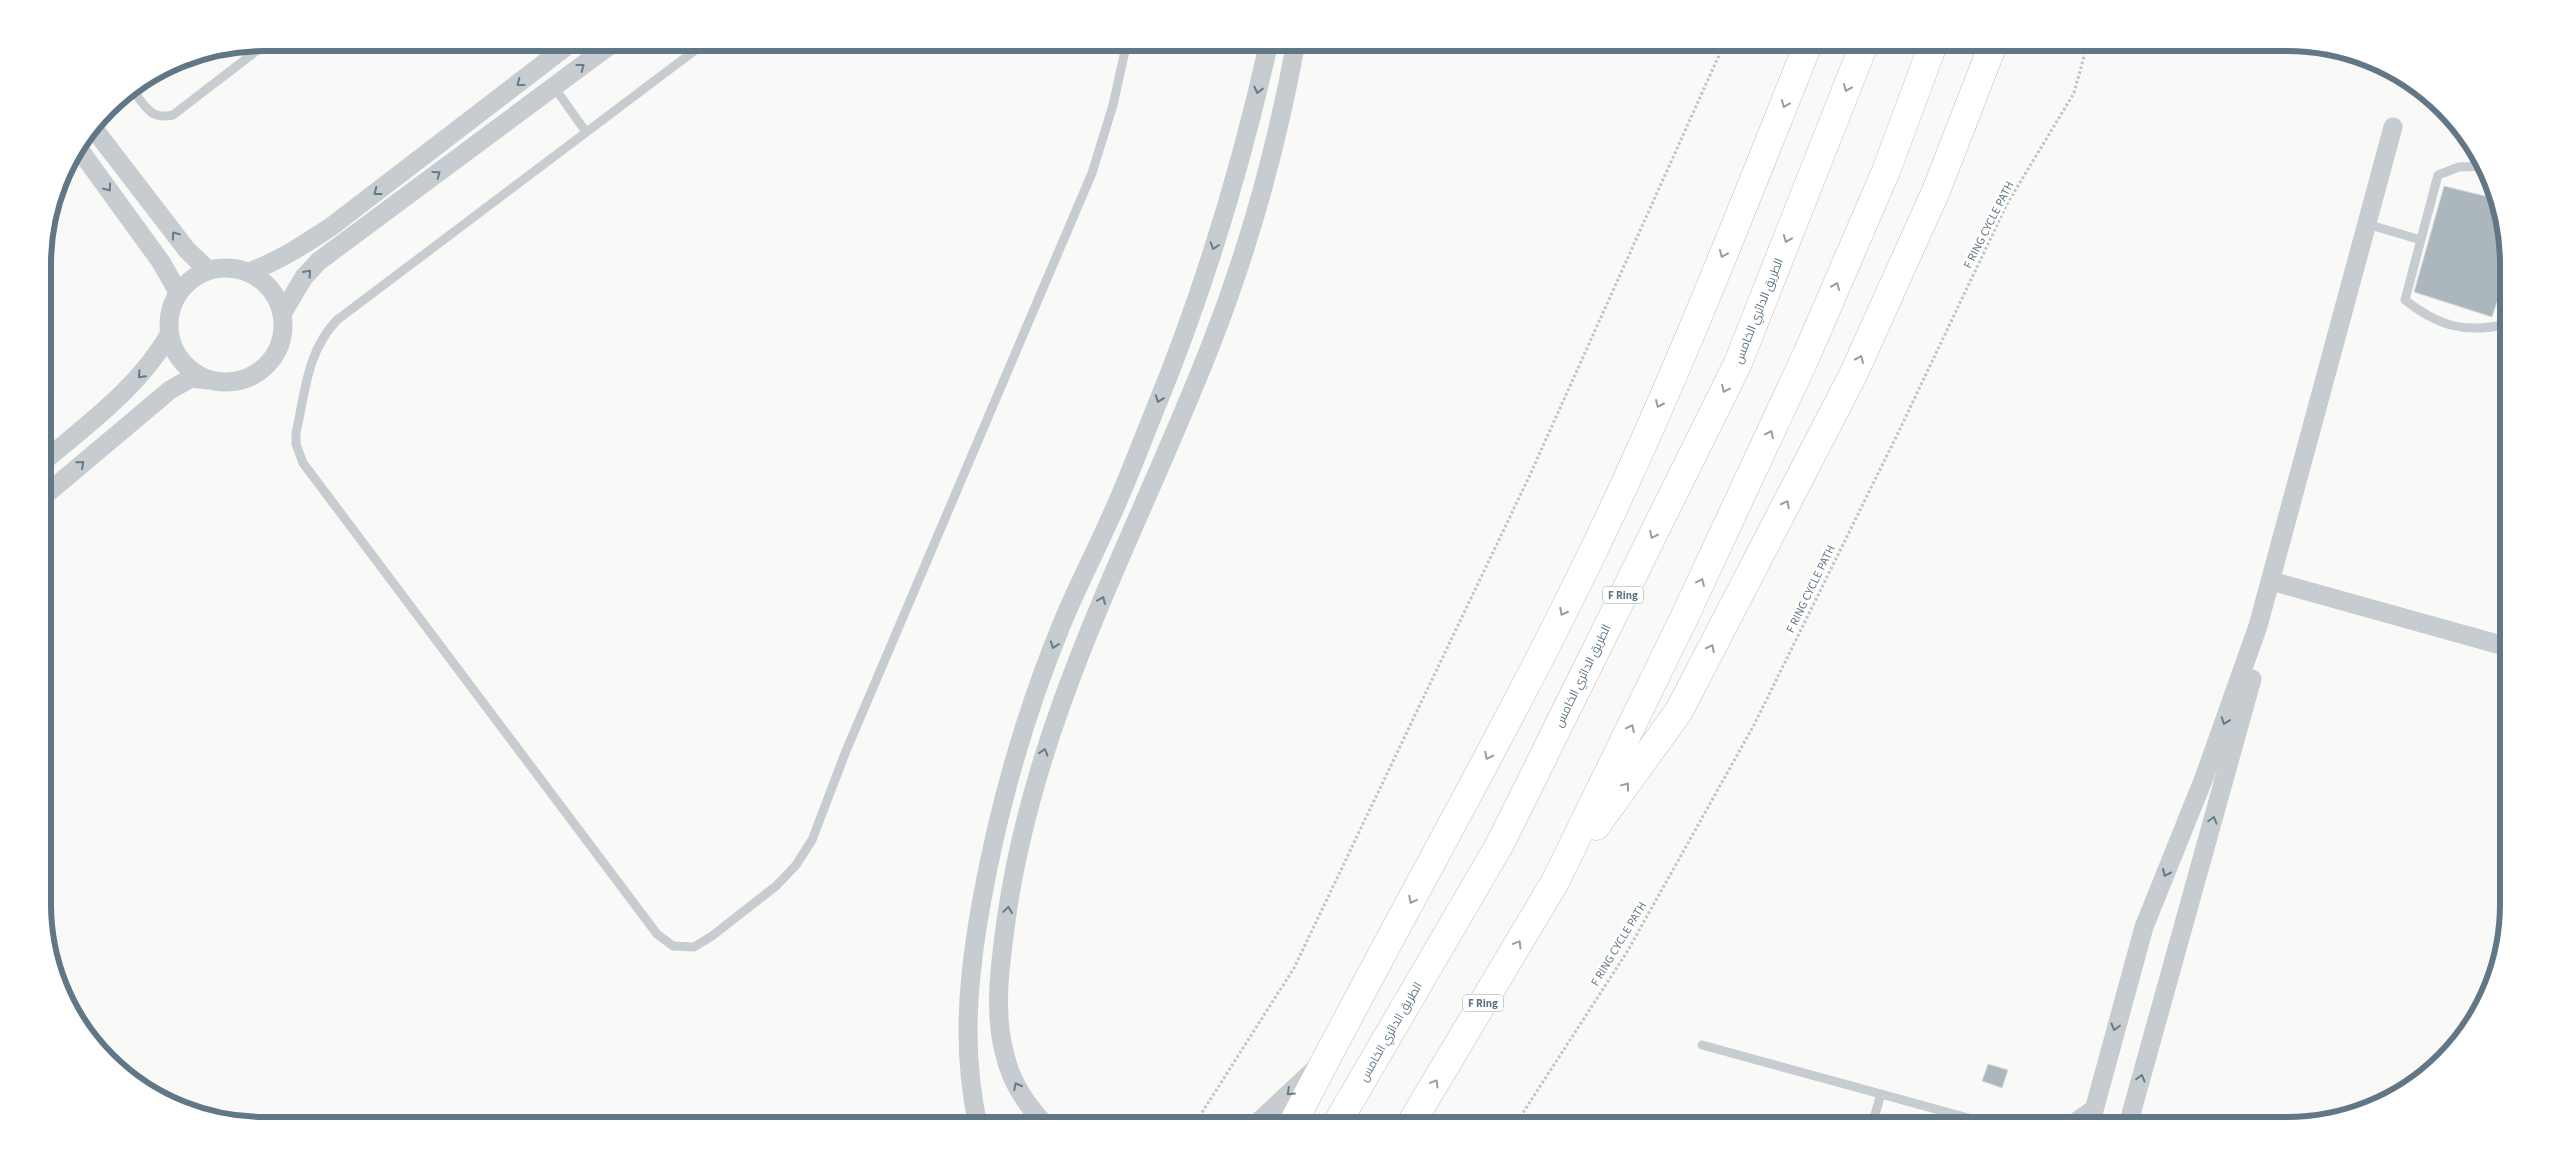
<svg xmlns="http://www.w3.org/2000/svg" width="2551" height="1168" viewBox="0 0 2551 1168" font-family="'Source Sans 3',Cairo,sans-serif">
	<style>
		.building { fill: #acb7bd; stroke: #dbdbd9 }
		.lines { fill: none; stroke-linecap: round; stroke-linejoin: round }
		.trunk-casing { stroke: #bbbfc2; stroke-width: 29 }
		.path { stroke: #c0c3c5; stroke-width: 3; stroke-dasharray: 2.5 2.5; stroke-linecap: butt }
		.service { stroke: #c6cccf; stroke-width: 9 }
		.minor { stroke: #c6cccf; stroke-width: 19 }
		.trunk { stroke: #fff; stroke-width: 28 }
		.oneway { stroke: #667b89 }
		.oneway2 { stroke: #90a0aa }
		.labels { text-anchor: middle; dominant-baseline: central; stroke-width: 5; stroke-linejoin: round; paint-order: stroke }
		.shield { fill: #fff; stroke: #90a0aa; stroke-width: 1 }
		.shield-label { font-size: 11px; font-weight: bold; fill: #617785 }
		.street-label { font-size: 12px; fill: #617785; stroke: #fff }
		.rim { fill: none; stroke: #617785; stroke-width: 6 }
	</style>
	<rect width="100%" height="100%" fill="#f9f9f7"/>
	<g class="building">
		<polygon points="2444,186 2497,199 2507,236 2507,272 2492,317 2414,292"/>
		<polygon points="1988,1064 2008,1070 2002,1088 1982,1081"/>
	</g>
	<g class="lines">
		<g class="trunk-casing">
			<g id="trunk">
				<polyline points="1596,826 1679,711 1853,375 1936,191 1994,42"/>
				<path d="M 1292,1125 C 1387,939 1492,758 1584,570 C 1668,399 1738,219 1809,42"/>
				<polyline points="1336,1125 1500,844 1738,363 1865,42"/>
				<polyline points="1410,1125 1555,882 1684,618 1807,354 1886,171 1934,42"/>
			</g>
		</g>
		<g class="path">
			<polyline points="1194,1125 1294,968 1529,477 1725,42"/>
			<polyline points="1515,1125 1627,952 1754,725 1898,433 2007,204 2074,93 2088,42"/>
		</g>
		<g class="service">
			<path d="M 706,42 L 337,320 C 307,351 305,393 296,433 L 296,444 L 303,463 L 657,934 L 673,946 L 694,947 L 712,936 L 776,886 L 796,865 L 812,840 L 846,751 L 1092,173 L 1113,105 L 1127,42"/>
			<polyline points="554,87 586,132"/>
			<path d="M 132,89 C 145,106 150,120 173,115 L 268,42"/>
			<path d="M 2484,166 L 2459,167 L 2438,175 L 2405,300 C 2438,326 2465,334 2507,324"/>
			<polyline points="2367,224 2421,240"/>
			<polyline points="1702,1045 1994,1125"/>
			<polyline points="1872,1125 1881,1094"/>
			<polyline points="2058,1125 2070,1120 2093,1104"/>
		</g>
		<g class="minor">
			<polyline points="94,129 187,250 208,270"/>
			<polyline points="79,149 161,262 178,292"/>
			<circle cx="226" cy="325" r="57"/>
			<path d="M 249,272 C 279,261 305,244 332,226 L 572,42"/>
			<polyline points="282,314 304,277 319,261 614,42"/>
			<path d="M 43,462 C 89,423 138,388 169,335"/>
			<polyline points="44,496 170,390 191,378 208,380"/>
			<polyline points="2271,581 2508,647"/>
			<path d="M 978,1125 C 961,1049 968,976 982,899 C 999,806 1025,714 1061,626 C 1075,591 1093,557 1108,523 C 1125,487 1139,449 1154,412 C 1203,293 1241,168 1269,42"/>
			<path d="M 1046,1125 C 1026,1105 1010,1080 1004,1051 C 993,1008 1001,958 1007,914 C 1037,709 1136,536 1210,347 C 1249,248 1277,146 1296,42"/>
			<polyline points="1255,1125 1314,1070"/>
			<polyline points="2090,1125 2144,927 2204,778 2258,626 2393,127"/>
			<polyline points="2128,1125 2252,679"/>
		</g>
		<use href="#trunk" class="trunk"/>
	</g>
	<defs><path id="oneway-chevron" d="M-2-3.5L2.5 0L-2 3.5" fill="none" stroke-width="1.6" stroke-linecap="round" stroke-linejoin="round" transform="scale(1.25)"/></defs>
	<g class="oneway">
		<use href="#oneway-chevron" transform="translate(581 67) rotate(-37)"/>
		<use href="#oneway-chevron" transform="translate(520 83) rotate(143)"/>
		<use href="#oneway-chevron" transform="translate(1258 90) rotate(103)"/>
		<use href="#oneway-chevron" transform="translate(437 174) rotate(-36)"/>
		<use href="#oneway-chevron" transform="translate(108 188) rotate(54)"/>
		<use href="#oneway-chevron" transform="translate(377 192) rotate(143)"/>
		<use href="#oneway-chevron" transform="translate(175 235) rotate(-127)"/>
		<use href="#oneway-chevron" transform="translate(1214 246) rotate(108)"/>
		<use href="#oneway-chevron" transform="translate(308 273) rotate(-49)"/>
		<use href="#oneway-chevron" transform="translate(141 375) rotate(133)"/>
		<use href="#oneway-chevron" transform="translate(1159 399) rotate(110)"/>
		<use href="#oneway-chevron" transform="translate(81 464) rotate(-41)"/>
		<use href="#oneway-chevron" transform="translate(1102 600) rotate(-67)"/>
		<use href="#oneway-chevron" transform="translate(1054 645) rotate(110)"/>
		<use href="#oneway-chevron" transform="translate(2225 721) rotate(110)"/>
		<use href="#oneway-chevron" transform="translate(1044 752) rotate(-73)"/>
		<use href="#oneway-chevron" transform="translate(2213 820) rotate(-74)"/>
		<use href="#oneway-chevron" transform="translate(2166 873) rotate(114)"/>
		<use href="#oneway-chevron" transform="translate(1008 910) rotate(-82)"/>
		<use href="#oneway-chevron" transform="translate(2115 1027) rotate(105)"/>
		<use href="#oneway-chevron" transform="translate(2141 1078) rotate(-74)"/>
		<use href="#oneway-chevron" transform="translate(1017 1086) rotate(-117)"/>
		<use href="#oneway-chevron" transform="translate(1290 1092) rotate(137)"/>
	</g>
	<g class="oneway2">
		<use href="#oneway-chevron" transform="translate(1847 88) rotate(112)"/>
		<use href="#oneway-chevron" transform="translate(1785 104) rotate(112)"/>
		<use href="#oneway-chevron" transform="translate(1787 239) rotate(112)"/>
		<use href="#oneway-chevron" transform="translate(1723 254) rotate(113)"/>
		<use href="#oneway-chevron" transform="translate(1836 286) rotate(-67)"/>
		<use href="#oneway-chevron" transform="translate(1860 359) rotate(-66)"/>
		<use href="#oneway-chevron" transform="translate(1725 389) rotate(116)"/>
		<use href="#oneway-chevron" transform="translate(1659 404) rotate(114)"/>
		<use href="#oneway-chevron" transform="translate(1770 434) rotate(-65)"/>
		<use href="#oneway-chevron" transform="translate(1786 504) rotate(-63)"/>
		<use href="#oneway-chevron" transform="translate(1653 535) rotate(116)"/>
		<use href="#oneway-chevron" transform="translate(1701 582) rotate(-65)"/>
		<use href="#oneway-chevron" transform="translate(1563 612) rotate(117)"/>
		<use href="#oneway-chevron" transform="translate(1711 648) rotate(-63)"/>
		<use href="#oneway-chevron" transform="translate(1631 728) rotate(-64)"/>
		<use href="#oneway-chevron" transform="translate(1488 756) rotate(117)"/>
		<use href="#oneway-chevron" transform="translate(1626 786) rotate(-53)"/>
		<use href="#oneway-chevron" transform="translate(1412 900) rotate(118)"/>
		<use href="#oneway-chevron" transform="translate(1518 944) rotate(-59)"/>
		<use href="#oneway-chevron" transform="translate(1435 1083) rotate(-59)"/>
	</g>
	<g class="labels">
		<g class="shield">
			<rect x="1603" y="586.5" width="40" height="17" rx="4"/>
			<rect x="1463" y="994.5" width="40" height="17" rx="4"/>
		</g>
		<g class="shield-label">
			<text x="1623" y="595">F Ring</text>
			<text x="1483" y="1003">F Ring</text>
		</g>
		<g class="street-label">
			<text transform="translate(1989 225) rotate(-63)">F RING CYCLE PATH</text>
			<text transform="translate(1759 311) rotate(-68)">الطريق الدائري الخامس</text>
			<text transform="translate(1811 589) rotate(-64)">F RING CYCLE PATH</text>
			<text transform="translate(1583 676) rotate(-64)">الطريق الدائري الخامس</text>
			<text transform="translate(1619 944) rotate(-59)">F RING CYCLE PATH</text>
			<text transform="translate(1391 1032) rotate(-60)">الطريق الدائري الخامس</text>
		</g>
	</g>
	<path d="M0 0H2551V1168H0ZM264 51H2287A213 213 0 0 1 2500 264V904A213 213 0 0 1 2287 1117H264A213 213 0 0 1 51 904V264A213 213 0 0 1 264 51Z" fill="#fff" fill-rule="evenodd"/>
	<path class="rim" d="M264 51H2287A213 213 0 0 1 2500 264V904A213 213 0 0 1 2287 1117H264A213 213 0 0 1 51 904V264A213 213 0 0 1 264 51Z"/>
</svg>
